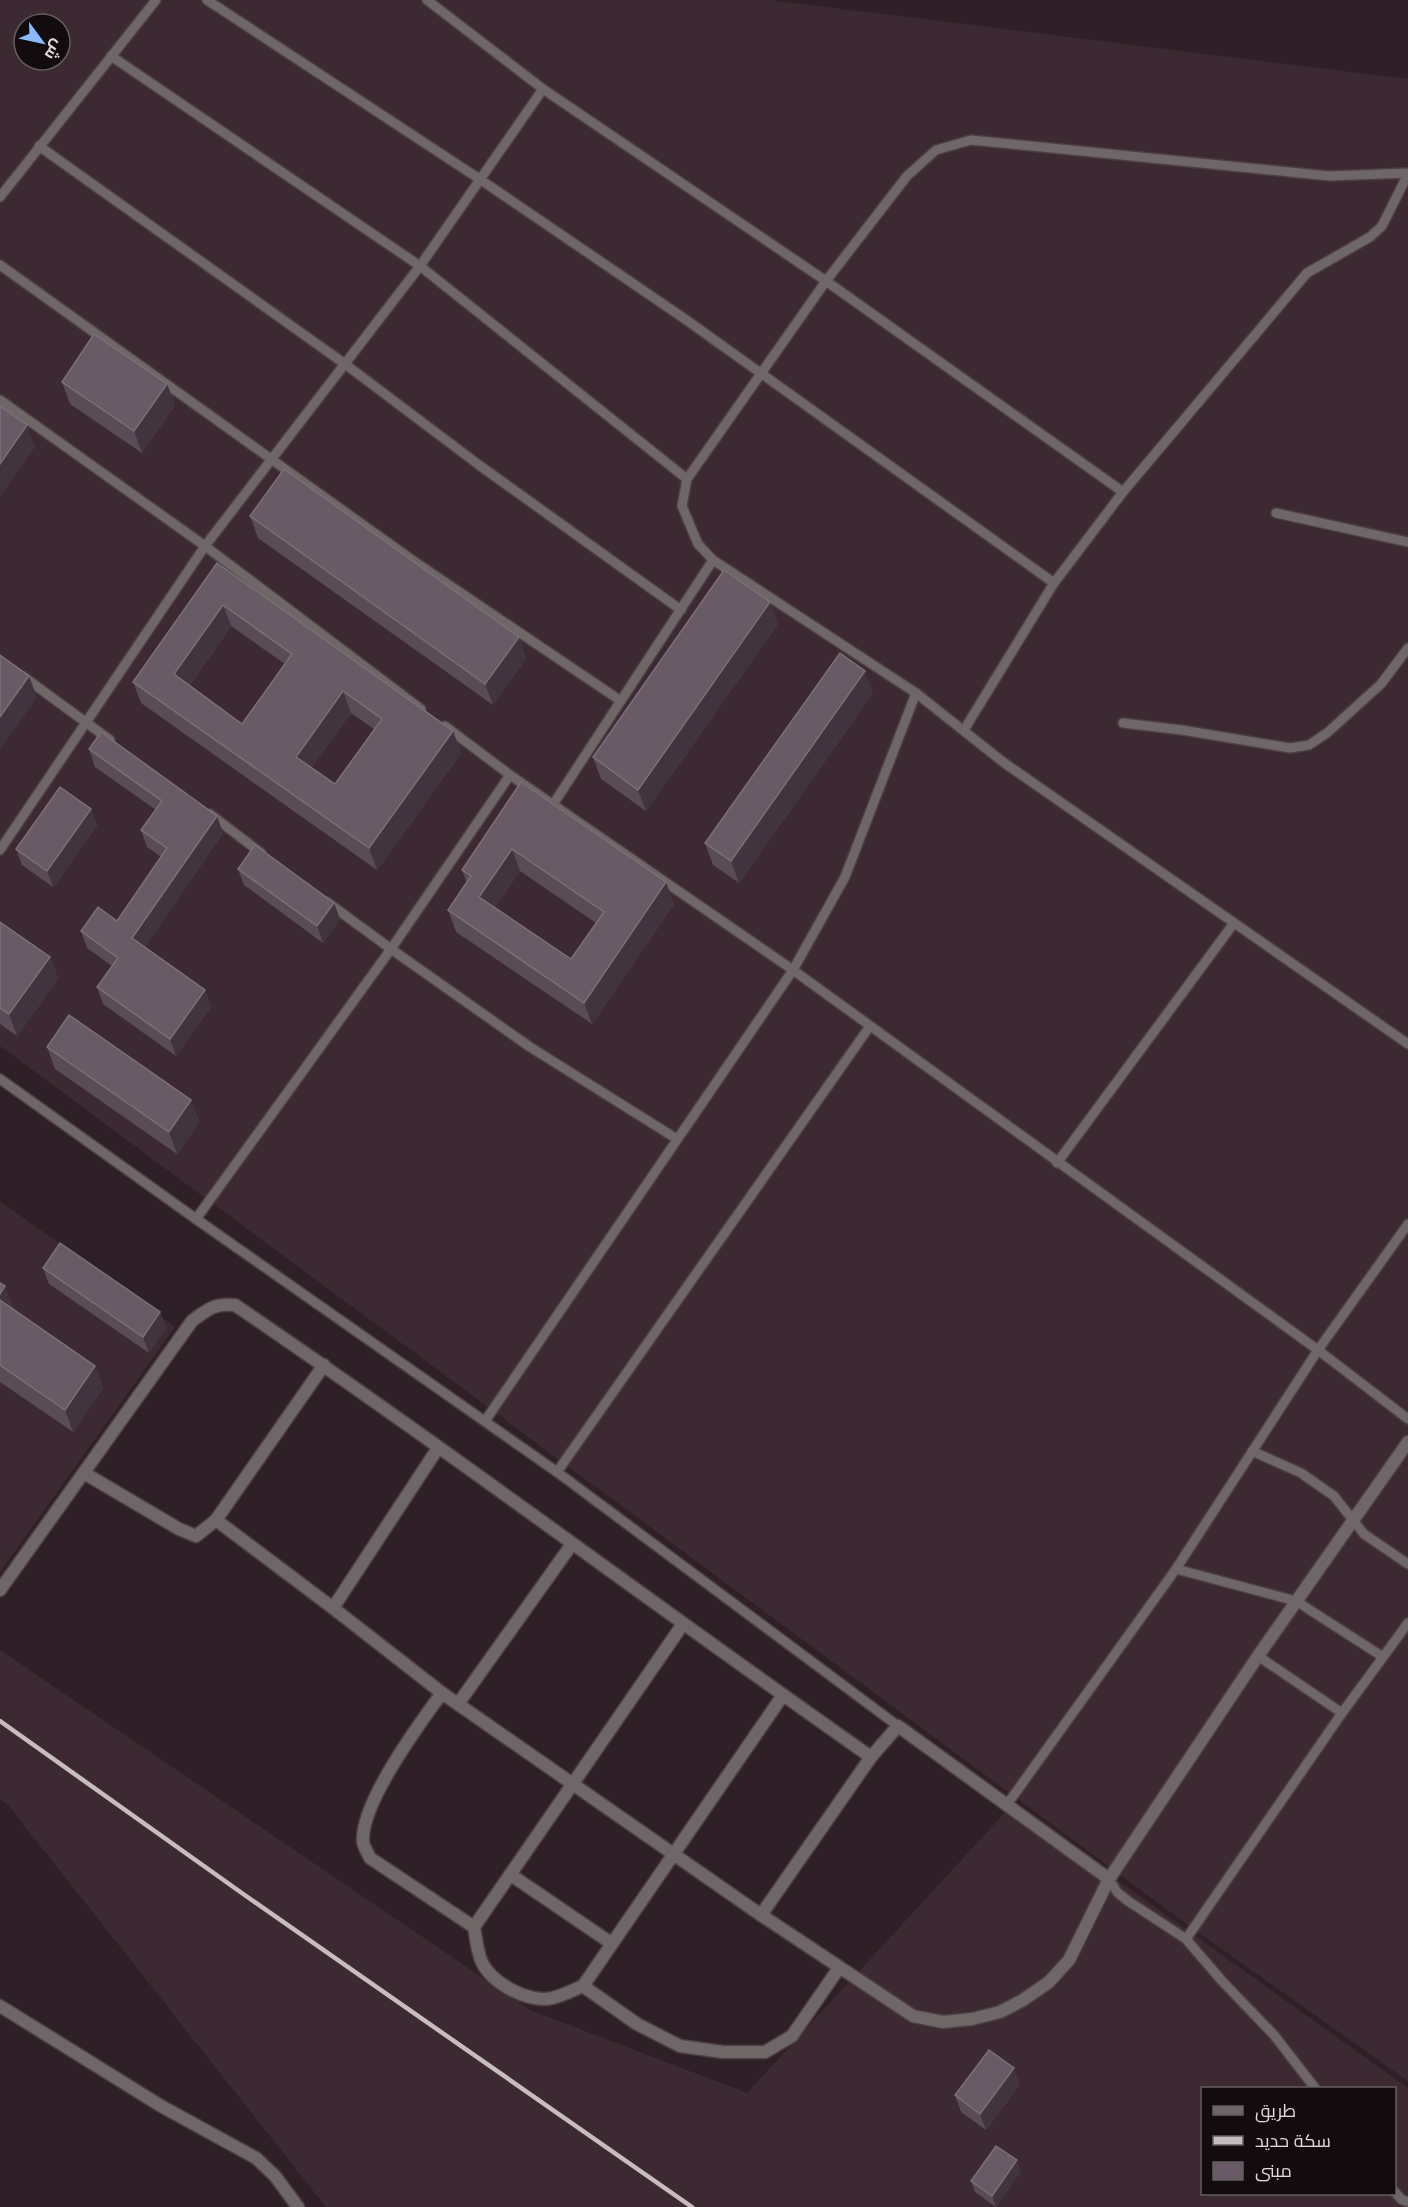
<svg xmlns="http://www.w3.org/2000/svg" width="1408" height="2207" viewBox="0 0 1408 2207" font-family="Poppins,Cairo,sans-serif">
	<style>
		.built { fill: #3d2932; fill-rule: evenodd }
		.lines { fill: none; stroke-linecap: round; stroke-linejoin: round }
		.lane-casing { stroke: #4c3e44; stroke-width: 12 }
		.street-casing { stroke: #4c3e44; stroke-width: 15 }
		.lane { stroke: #6f6668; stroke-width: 9 }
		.street { stroke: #6f6668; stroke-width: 12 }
		.rail { stroke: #c7bcc0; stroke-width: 4.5 }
		.wall { fill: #594c57; fill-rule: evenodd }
		.shaded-wall { fill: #42343e }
		.building { fill: #685b65; stroke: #7b6f78; stroke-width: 1.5; fill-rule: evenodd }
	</style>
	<rect width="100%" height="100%" fill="#2f2027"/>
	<g class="built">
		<path d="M 0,0 L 770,0 L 1408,79 L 1408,2081 L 1192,1928 L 0,1046 ZM 24,24 L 60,24 L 60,60 L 24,60 Z"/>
		<polygon points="0,1201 175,1327 0,1572"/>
		<path d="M 0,1650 L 530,2010 L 747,2093 L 1012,1805 L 1408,2088 L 1408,2207 L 326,2207 L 8,1805 L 0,1799 ZM 1202,2088 L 1394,2088 L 1394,2194 L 1202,2194 Z"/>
	</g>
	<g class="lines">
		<g class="lane-casing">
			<g id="lane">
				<polyline points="207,0 481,180 685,319 1054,583"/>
				<polyline points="427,0 543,89 826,281 1123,492"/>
				<polyline points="111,56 420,266 687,479"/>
				<polyline points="39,146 345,364 479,465 681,610"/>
				<polyline points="1408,173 1329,176 971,140 936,150 907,176 826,281 687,479 682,506 698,544 713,560 916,693 1003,762 1408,1044"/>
				<polyline points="0,197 156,0"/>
				<polyline points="0,265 415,562 621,701"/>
				<polyline points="0,400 205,546 421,709"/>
				<polyline points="1276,513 1408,542"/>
				<polyline points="24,677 110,740"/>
				<polyline points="1123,723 1182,730 1290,748 1309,745 1327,733 1381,684 1408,648"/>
				<polyline points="445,726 510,775 793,970 1318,1350 1408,1419"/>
				<polyline points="964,730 1054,583 1123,492 1307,273 1370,237 1382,226 1408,174"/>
				<polyline points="554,803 713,560"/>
				<polyline points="210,814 261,853"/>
				<polyline points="0,850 205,546 420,266 543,89"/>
				<polyline points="327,902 391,949 530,1047 677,1139"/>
				<polyline points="0,1079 196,1219 557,1472 898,1726"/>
				<polyline points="1057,1163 1234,923"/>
				<polyline points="196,1219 391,949 510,775"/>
				<polyline points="485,1421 793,970 845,877 916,693"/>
				<polyline points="1252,1451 1301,1473 1334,1496 1364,1534 1408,1564"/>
				<polyline points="557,1472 870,1026"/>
				<polyline points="1176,1569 1296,1601 1383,1657"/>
				<polyline points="1258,1656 1342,1713"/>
				<polyline points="1006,1806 1176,1569 1318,1350 1408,1224"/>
				<polyline points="1109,1879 1117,1892 1128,1901 1186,1939 1222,1981 1274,2035 1315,2088"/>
				<polyline points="1186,1939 1342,1713 1408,1623"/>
				<polyline points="1394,2191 1401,2199 1408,2202"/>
			</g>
		</g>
		<g class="street-casing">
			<g id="street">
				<polyline points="84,1473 179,1529 196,1536 216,1520 324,1365"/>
				<polyline points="216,1520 333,1608 442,1693 761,1915 913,2016 943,2022 972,2019 1000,2012 1023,2000 1049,1982 1069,1960 1109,1879 1258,1656 1408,1442"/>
				<path d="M 0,1590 L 192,1321 C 208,1309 215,1303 235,1305 C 450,1451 658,1608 871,1757"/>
				<polyline points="333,1608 438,1448"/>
				<path d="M 442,1693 C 419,1724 361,1803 363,1841 C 363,1846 368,1853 370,1858 L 474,1927 C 476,1938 477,1950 481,1960 C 489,1982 529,2004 552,1998 C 562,1996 573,1990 583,1986 L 783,1695"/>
				<polyline points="458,1704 572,1544"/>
				<polyline points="511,1875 611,1943"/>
				<polyline points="761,1915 871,1757 898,1726 1109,1879"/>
				<polyline points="474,1927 683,1624"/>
				<polyline points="583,1986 637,2024 680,2046 723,2052 765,2052 792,2036 839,1968"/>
				<polyline points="0,2006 161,2106 256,2158 275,2176 298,2207"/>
			</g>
		</g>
		<use href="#lane" class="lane"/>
		<use href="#street" class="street"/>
		<polyline class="rail" points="0,1721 246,1896 692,2207"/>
	</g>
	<g class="wall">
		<polygon points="62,382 167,384 175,405 142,453 70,404"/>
		<polygon points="250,516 519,637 526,659 493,705 258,538"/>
		<path d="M 217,563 L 453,731 L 461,753 L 377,870 L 141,703 L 133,682 ZM 231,626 L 285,664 L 242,724 L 190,685 ZM 351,713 L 374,729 L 335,784 L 311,768 Z"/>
		<polygon points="778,624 646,811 601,779 593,757"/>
		<polygon points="873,693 739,883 713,865 705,843"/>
		<polygon points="89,749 223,833 145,947 205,990 211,1007 176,1056 103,1004 97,987 112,966 87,948 81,931 117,921 161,857 147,847 141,830 156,810 95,767"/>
		<path d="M 521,782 L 666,882 L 674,904 L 592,1024 L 456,932 L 448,910 L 467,883 L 462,870 ZM 520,871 L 596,923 L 571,959 L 495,907 Z"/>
		<polygon points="91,809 97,826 53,887 22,865 16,849"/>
		<polygon points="238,869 334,903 340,919 323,943 244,885"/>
		<polygon points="0,922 50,957 58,979 17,1036 0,1024"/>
		<polygon points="47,1047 191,1100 199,1122 177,1154 55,1069"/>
		<polygon points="43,1268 160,1312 166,1328 149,1353 49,1284"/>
		<polygon points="0,1283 13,1308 13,1309 95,1366 103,1388 73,1432 0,1382"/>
		<polygon points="1020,2084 986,2130 961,2112 955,2095"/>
		<polygon points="1021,2171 996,2207 975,2192 971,2181"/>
	</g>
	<g class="shaded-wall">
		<polygon points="167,384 175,405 142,453 134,431"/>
		<polygon points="27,425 35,447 0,497 0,464"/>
		<polygon points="770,602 778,624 646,811 638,790"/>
		<polygon points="223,605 231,626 182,696 174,674"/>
		<polygon points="519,637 526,659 493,705 485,684"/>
		<polygon points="865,671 873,693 739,883 731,861"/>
		<polygon points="29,676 37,697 0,750 0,717"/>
		<polygon points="343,691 351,713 304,778 296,757"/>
		<polygon points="453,731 461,753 377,870 369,848"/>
		<polygon points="91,809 97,826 53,887 47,871"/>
		<polygon points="217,816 223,833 139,956 132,938"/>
		<polygon points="512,849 520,871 487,919 479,897"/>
		<polygon points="666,882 674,904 592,1024 584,1003"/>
		<polygon points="334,903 340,919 323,943 317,926"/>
		<polygon points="50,957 58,979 17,1036 9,1014"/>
		<polygon points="205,990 211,1007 176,1056 170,1039"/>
		<polygon points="191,1100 199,1122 177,1154 169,1132"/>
		<polygon points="5,1286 13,1308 5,1320 0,1306 0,1294"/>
		<polygon points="160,1312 166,1328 149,1353 143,1337"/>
		<polygon points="95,1366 103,1388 73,1432 65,1410"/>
		<polygon points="1014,2068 1020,2084 986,2130 980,2114"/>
		<polygon points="1017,2160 1021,2171 996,2207 992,2196"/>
	</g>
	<g class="building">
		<polygon points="94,334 167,384 134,431 62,382"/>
		<polygon points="0,406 27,425 0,464"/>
		<polygon points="284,469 519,637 485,684 250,516"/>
		<path d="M 217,563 L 453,731 L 369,848 L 133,682 ZM 223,605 L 292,654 L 242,724 L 174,674 ZM 343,691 L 382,719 L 335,784 L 296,757 Z"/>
		<polygon points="724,570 770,602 638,790 593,757"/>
		<polygon points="840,653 865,671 731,861 705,843"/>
		<polygon points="0,655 29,676 0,717"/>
		<polygon points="101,732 217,816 132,938 205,990 170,1039 97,987 118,958 81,931 98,907 117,921 167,848 141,830 162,801 89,749"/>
		<path d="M 521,782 L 666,882 L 584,1003 L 448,910 L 471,876 L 462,870 ZM 512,849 L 604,912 L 571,959 L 479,897 Z"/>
		<polygon points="60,787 91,809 47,871 16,849"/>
		<polygon points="255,845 334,903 317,926 238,869"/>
		<polygon points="0,922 50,957 9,1014 0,1008"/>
		<polygon points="69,1015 191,1100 169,1132 47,1047"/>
		<polygon points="60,1243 160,1312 143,1337 43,1268"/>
		<polygon points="0,1283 5,1286 0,1294"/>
		<polygon points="0,1300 95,1366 65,1410 0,1365"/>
		<polygon points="989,2050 1014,2068 980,2114 955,2095"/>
		<polygon points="996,2146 1017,2160 992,2196 971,2181"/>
	</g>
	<rect x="1201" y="2087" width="195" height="108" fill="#130c0f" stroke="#665e61" stroke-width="1.5"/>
	<rect x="1213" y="2106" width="30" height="9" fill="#6f6668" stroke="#665e61" stroke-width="1.5"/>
	<text x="1255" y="2117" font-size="18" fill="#e3d9dd">طريق</text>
	<rect x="1213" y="2136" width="30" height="9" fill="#c7bcc0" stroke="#665e61" stroke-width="1.5"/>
	<text x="1255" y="2147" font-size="18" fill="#e3d9dd">سكة حديد</text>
	<rect x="1213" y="2162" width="30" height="18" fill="#685b65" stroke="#665e61" stroke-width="1.5"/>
	<text x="1255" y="2177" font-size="18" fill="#e3d9dd">مبنى</text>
	<g transform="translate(42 42) rotate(123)"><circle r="28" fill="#130c0f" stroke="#665e61" stroke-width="1.5"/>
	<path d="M0-4.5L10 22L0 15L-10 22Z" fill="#8abafc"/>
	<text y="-9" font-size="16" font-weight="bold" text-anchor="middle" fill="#e3d9dd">ش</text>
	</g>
</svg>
